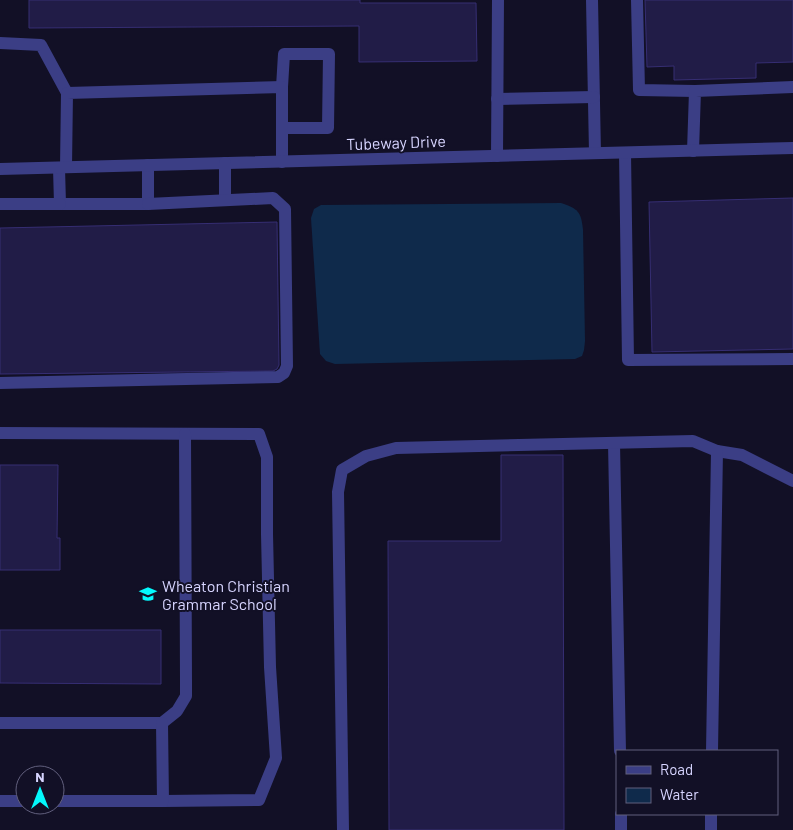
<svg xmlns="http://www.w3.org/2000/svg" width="793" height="830" viewBox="0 0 793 830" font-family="Barlow,sans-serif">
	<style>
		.water { fill: #0f2a4b }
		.building { fill: #211c47; stroke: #362e73 }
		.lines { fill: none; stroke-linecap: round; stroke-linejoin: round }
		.minor { stroke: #3b3e85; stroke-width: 12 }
		.labels { text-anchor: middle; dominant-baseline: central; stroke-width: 4; stroke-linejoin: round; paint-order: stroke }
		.street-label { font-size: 16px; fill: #d7d5ff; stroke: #121026 }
		.poi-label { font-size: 16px; fill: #d7d5ff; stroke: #121026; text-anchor: start }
	</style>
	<rect width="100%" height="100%" fill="#121026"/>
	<path class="water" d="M 561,203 C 578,209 581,211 583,230 L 585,341 L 584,350 L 582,356 L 575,359 L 335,364 L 326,361 L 320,354 L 311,218 L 314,209 L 321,205 Z"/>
	<g class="building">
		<polygon points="29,0 360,0 360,3 476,3 477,61 359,62 359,26 29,28"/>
		<polygon points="645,0 793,0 793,62 756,63 756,78 674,80 674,66 647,67"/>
		<polygon points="793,198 793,349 652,352 649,202"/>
		<polygon points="277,222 279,365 277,369 273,371 0,374 0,228"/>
		<polygon points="501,455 563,455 564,830 389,830 388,541 501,541"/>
		<polygon points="0,465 58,465 57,538 60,538 60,570 0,570"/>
		<polygon points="0,630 161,630 161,684 0,683"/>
	</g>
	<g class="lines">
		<g class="minor">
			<polyline points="592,0 595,153"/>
			<polyline points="637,0 639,90 695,91"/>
			<polyline points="0,43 41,45 67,93"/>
			<polyline points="282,87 284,54 329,54 328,128 282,128"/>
			<polyline points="497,99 594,97"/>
			<polyline points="693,151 695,91 793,87"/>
			<polyline points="625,153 628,360 793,359"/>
			<polyline points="497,156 498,0"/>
			<polyline points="66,167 67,93 282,87 282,162"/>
			<polyline points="59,168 60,204 148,204 148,165"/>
			<polyline points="0,169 793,148"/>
			<polyline points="225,200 225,163"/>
			<polyline points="0,204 60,204"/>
			<polyline points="0,383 278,377 284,373 287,366 285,209 273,198 148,204"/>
			<polyline points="0,433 259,434 267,457 267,534 270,667 276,758 259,800 163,801"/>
			<polyline points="614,443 620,751"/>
			<polyline points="717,451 742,455 793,481"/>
			<polyline points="0,723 162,723 177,711 186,696 186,680 185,434"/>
			<polyline points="0,801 25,801"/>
			<polyline points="55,801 163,801 162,723"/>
			<polyline points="621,814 621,830"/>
			<polyline points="343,830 338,492 342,470 366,456 396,448 693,441 717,451 712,751"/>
			<polyline points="711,830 711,814"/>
		</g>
	</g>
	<defs>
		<g id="school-bare" transform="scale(1.35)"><path d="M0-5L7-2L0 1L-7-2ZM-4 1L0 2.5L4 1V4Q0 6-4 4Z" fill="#04f8fc" stroke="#121026" stroke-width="2.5" paint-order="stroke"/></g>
	</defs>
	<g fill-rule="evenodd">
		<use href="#school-bare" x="148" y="594"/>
	</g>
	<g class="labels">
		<g class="street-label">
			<text transform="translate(396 142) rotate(-2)">Tubeway Drive</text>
		</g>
		<g class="poi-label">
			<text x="162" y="585">Wheaton Christian<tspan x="162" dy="18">Grammar School</tspan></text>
		</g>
	</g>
	<rect x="616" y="750" width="162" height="65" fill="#121026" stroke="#615f7d"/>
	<rect x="626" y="766" width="25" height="8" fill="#3b3e85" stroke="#615f7d"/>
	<text x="660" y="775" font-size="15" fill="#d7d5ff">Road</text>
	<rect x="626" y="788" width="25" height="15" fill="#0f2a4b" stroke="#615f7d"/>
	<text x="660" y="800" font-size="15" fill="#d7d5ff">Water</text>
	<g transform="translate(40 790)"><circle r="24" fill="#121026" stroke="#615f7d"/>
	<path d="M0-4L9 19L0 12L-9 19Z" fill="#04f8fc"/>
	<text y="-8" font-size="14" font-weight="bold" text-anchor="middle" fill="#d7d5ff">N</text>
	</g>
</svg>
